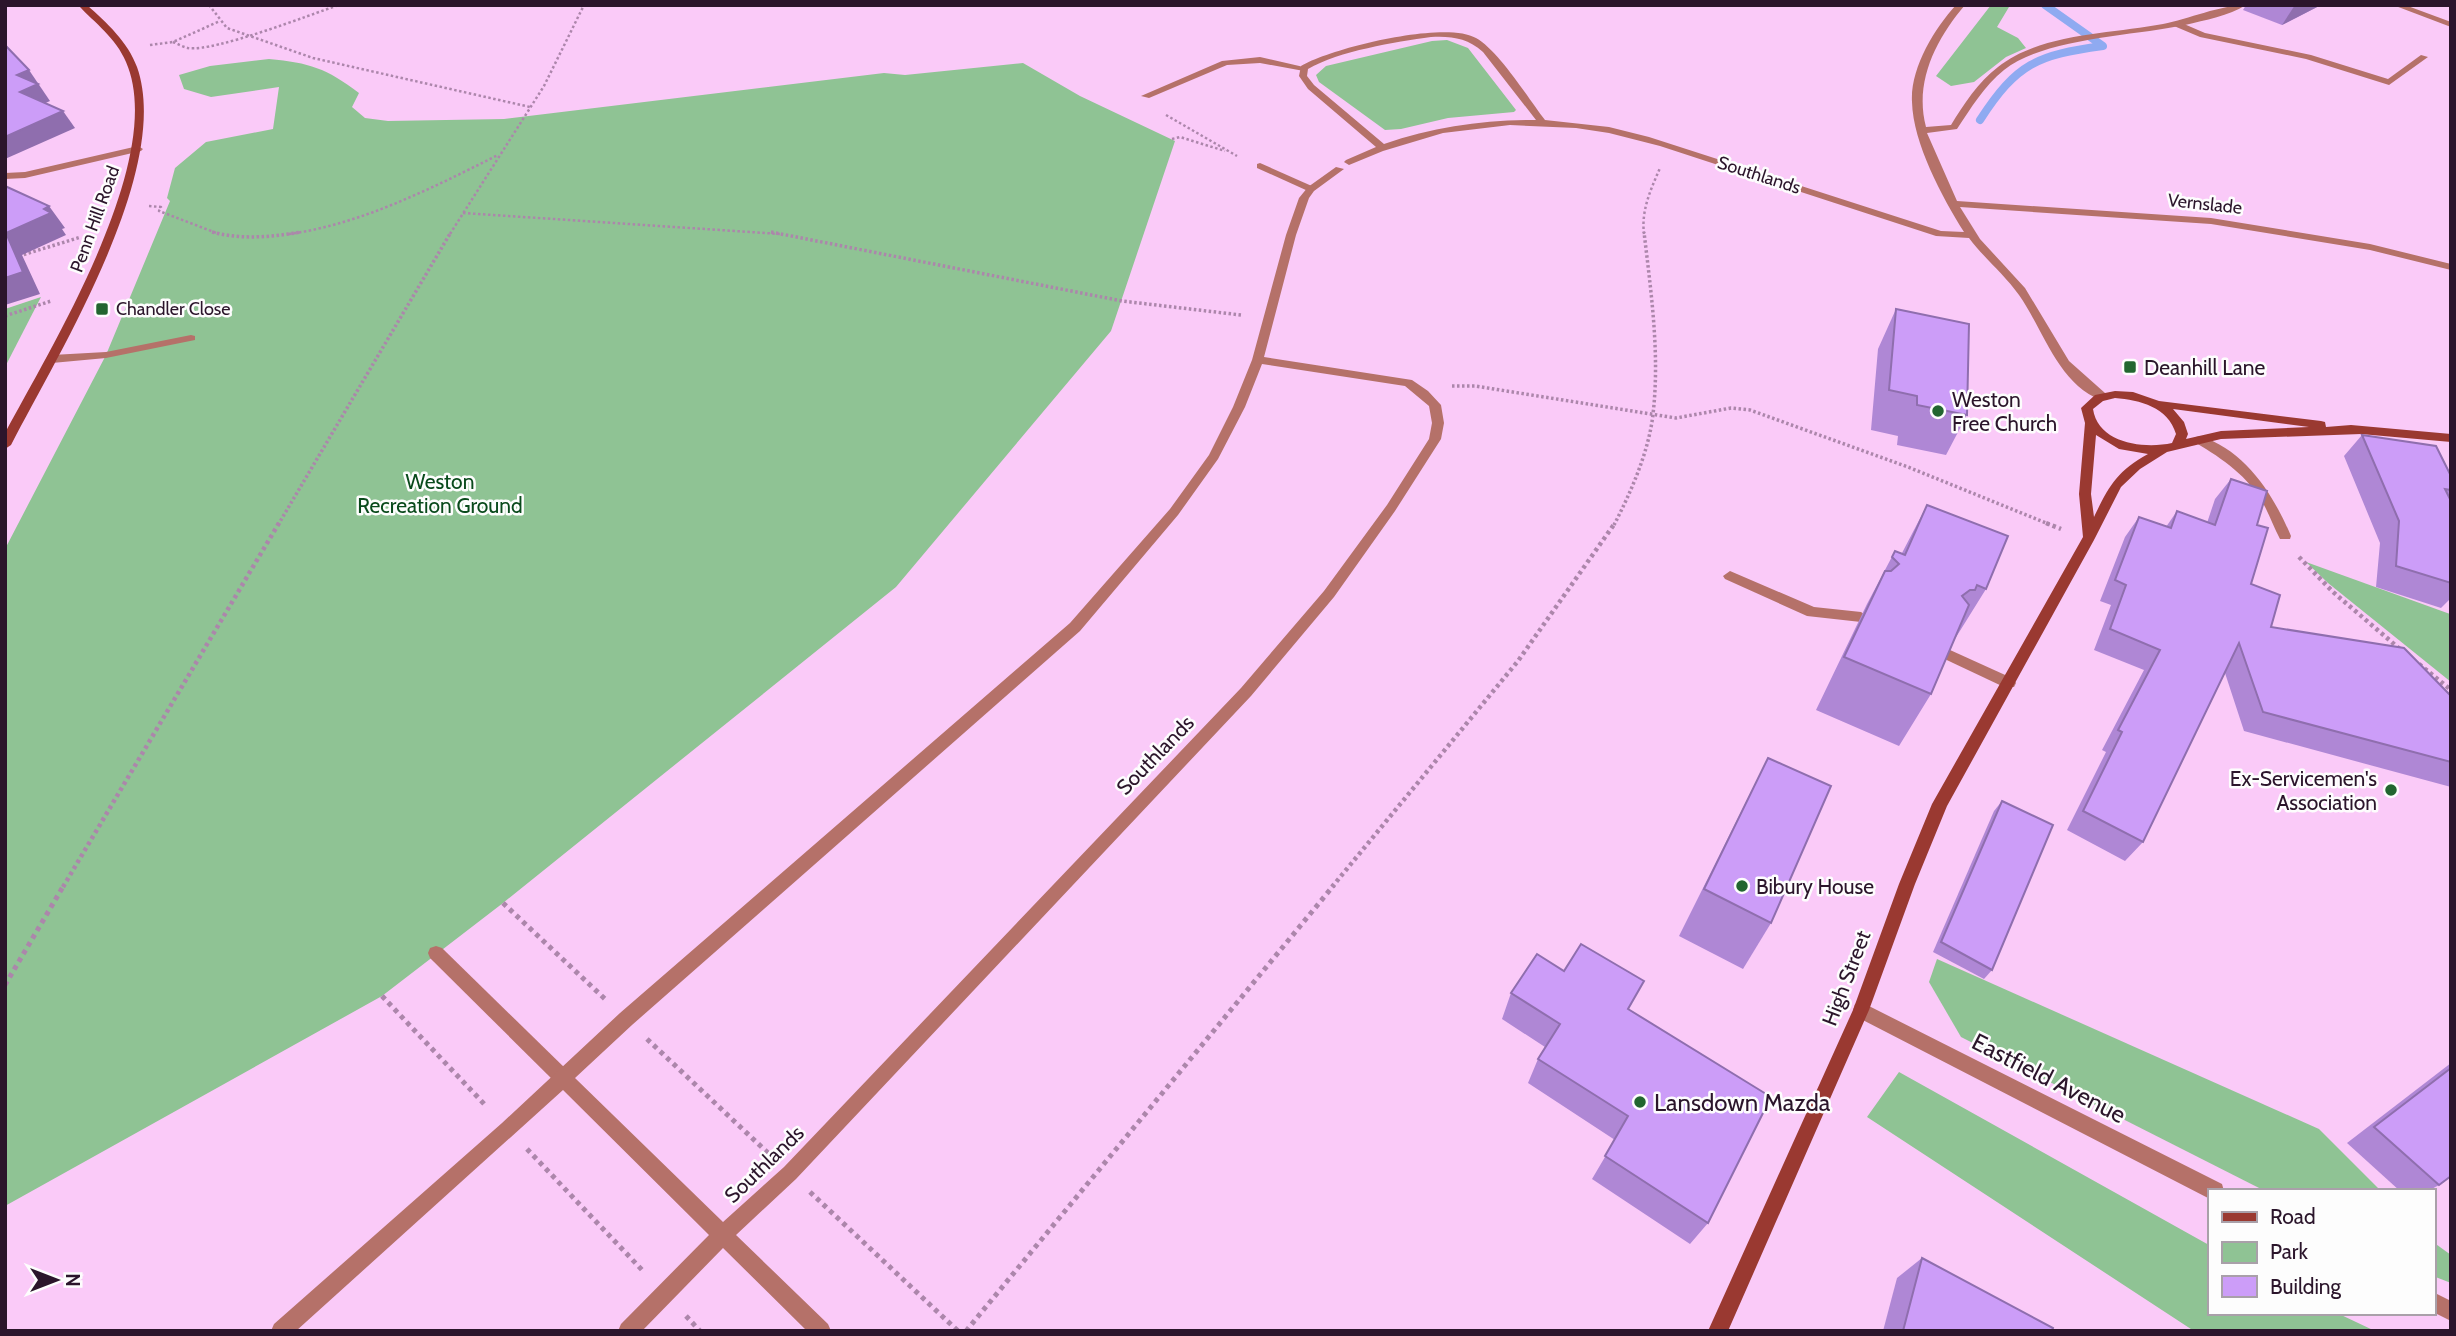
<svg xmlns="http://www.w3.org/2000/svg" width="2456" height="1336" viewBox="0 0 2456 1336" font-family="Cabin,sans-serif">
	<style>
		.green { fill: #8fc394 }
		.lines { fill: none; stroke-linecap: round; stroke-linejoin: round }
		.stream { stroke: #8faaf1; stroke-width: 8 }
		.path-far3 { stroke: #ac86ab; stroke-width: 2.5; stroke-dasharray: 2.5 2.5; stroke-linecap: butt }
		.path-far2 { stroke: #ac86ab; stroke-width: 3.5; stroke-dasharray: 2.5 2.5; stroke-linecap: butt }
		.path-far1 { stroke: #ac86ab; stroke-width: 4.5; stroke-dasharray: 3.5 3.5; stroke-linecap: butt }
		.path { stroke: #ac86ab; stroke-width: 5; stroke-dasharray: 4.5 4.5; stroke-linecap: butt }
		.lane { fill: #b57169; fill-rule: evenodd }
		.street { fill: #b57169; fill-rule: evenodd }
		.secondary { fill: #9a3931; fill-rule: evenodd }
		.wall { fill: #af87d5 }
		.shaded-wall { fill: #8f6eae }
		.building { fill: #cc9df8; stroke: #8f6eae; stroke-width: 2 }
		.poi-dot { fill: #226530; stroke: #fdfdfd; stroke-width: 2.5 }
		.labels { text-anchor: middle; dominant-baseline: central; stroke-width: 5; stroke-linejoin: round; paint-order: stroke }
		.far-street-label { font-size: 18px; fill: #2b152b; stroke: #fdfdfd }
		.far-poi-label { font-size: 18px; fill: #2b152b; stroke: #fdfdfd; text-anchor: start }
		.poi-label { font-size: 21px; fill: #2b152b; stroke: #fdfdfd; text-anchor: start }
		.park-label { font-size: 21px; fill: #094a1b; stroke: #fdfdfd }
		.street-label { font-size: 21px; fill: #2b152b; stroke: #fdfdfd }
		.near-street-label { font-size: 24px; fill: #2b152b; stroke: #fdfdfd }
		.near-poi-label { font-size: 24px; fill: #2b152b; stroke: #fdfdfd; text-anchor: start }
	</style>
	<rect width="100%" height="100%" fill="#facaf8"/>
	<g class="green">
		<polygon points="1991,5 2017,5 2009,7 1997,27 2018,38 2026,48 2006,57 1974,82 1951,86 1936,76"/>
		<polygon points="1447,40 1468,48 1516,110 1514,112 1448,118 1401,129 1385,130 1319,82 1316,75 1326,66 1432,41"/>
		<path d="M 269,59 C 310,63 326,68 359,93 L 352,107 L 365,118 L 388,121 L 504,119 L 884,73 L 905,75 L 1023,63 L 1080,96 L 1175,141 L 1111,331 L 896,587 L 503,903 L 382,996 L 5,1206 L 5,549 L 106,355 L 170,201 L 167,198 L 175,168 L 206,142 L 273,129 L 279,87 L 211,97 L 184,89 L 179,75 L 210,66 Z"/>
		<polygon points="41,297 5,367 5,309"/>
		<polygon points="2306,562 2450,614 2451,682 2328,583"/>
		<polygon points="1937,959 2319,1129 2381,1191 2265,1191 1961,1037 1929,982"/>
		<polygon points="1899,1072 2209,1245 2209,1313 2337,1313 2375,1331 2194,1331 1867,1117"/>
		<polygon points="2433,1242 2451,1255 2451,1283 2433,1276"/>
	</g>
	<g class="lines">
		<path class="stream" d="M 1980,120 C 2017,63 2037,55 2103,46 L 2045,5"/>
		<g class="path-far3">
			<polyline points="209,5 227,28 313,58 530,107"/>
			<path d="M 173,42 C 178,44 183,47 188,48 C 215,52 309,15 339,5"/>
			<polyline points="150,45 173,42 220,21"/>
			<polyline points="1166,115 1237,156"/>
			<polyline points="1172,139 1180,137 1225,151"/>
			<polyline points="149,206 161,207 159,211 219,234"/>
			<polyline points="463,213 780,234"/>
			<path d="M 289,234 C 362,224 432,188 498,155"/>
			<polyline points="450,234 544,86 584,5"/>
			<path d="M 1644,234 C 1641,210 1651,189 1660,168"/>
		</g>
		<g class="path-far2">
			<path d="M 212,232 C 242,240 271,237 301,232"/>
			<polyline points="771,232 1122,301 1241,315"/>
			<polyline points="19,256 81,237"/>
			<polyline points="5,316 51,301"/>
			<polyline points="1452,386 1475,386 1676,418 1731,408 1750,410 1908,467 2051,525"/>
			<polyline points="278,525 451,232"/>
			<path d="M 1614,525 C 1631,492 1649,451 1653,414 C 1660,354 1651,292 1644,232"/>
		</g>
		<g class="path-far1">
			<polyline points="2046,523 2061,529"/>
			<polyline points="2299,557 2333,592 2401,650"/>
			<polyline points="2419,664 2451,690"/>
			<polyline points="63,887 279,523"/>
			<polyline points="1332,887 1518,661 1615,523"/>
		</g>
		<g class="path">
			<polyline points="503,903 605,999"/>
			<polyline points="5,985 64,885"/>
			<polyline points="382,996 487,1107"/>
			<polyline points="647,1039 768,1153"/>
			<polyline points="527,1149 644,1272"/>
			<polyline points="810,1192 958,1331"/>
			<polyline points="686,1316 700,1331"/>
			<polyline points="966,1331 1334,885"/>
		</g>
		<g class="lane">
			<polygon points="2177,21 2205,33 2311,55 2388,79 2421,55 2428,57 2389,85 2306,59 2200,37 2174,26 2173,24"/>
			<polygon points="1260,57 1308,68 1304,71 1260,63 1227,65 1149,98 1141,96 1222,61"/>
			<polygon points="1260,163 1314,187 1316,189 1308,191 1257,168 1257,164"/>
			<polygon points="191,335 195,336 195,340 106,358 52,363 46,359 52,355 106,352"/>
			<polygon points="1730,571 1814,607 1861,612 1868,617 1861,622 1807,616 1725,579 1723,576"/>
			<polygon points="1939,645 2014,679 2016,683 2014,687 2004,687 1934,654 1932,650"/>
			<polygon points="436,946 442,948 569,1072 572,1078 569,1084 563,1086 557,1084 430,958 428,953 430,948"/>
		</g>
		<g class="street">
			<path d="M 1956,5 L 1965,5 C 1936,39 1914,82 1926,127 L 1951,125 C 1964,104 1978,82 1998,67 C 2040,33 2111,34 2163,24 C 2188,19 2221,5 2246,5 C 2229,16 2205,20 2185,25 C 2133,36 2044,38 2004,70 C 1984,86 1971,108 1957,129 L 1927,133 L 1957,201 L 2211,218 L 2370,244 L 2451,264 L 2451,270 L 2370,250 L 2211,224 L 1960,207 L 1980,239 L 2025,288 L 2069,361 L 2105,393 L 2107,396 L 2101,400 C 2058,384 2043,329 2019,295 C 2004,274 1984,258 1969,238 L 1936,236 L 1660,146 L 1609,133 L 1576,128 L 1510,125 L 1443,133 L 1383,151 L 1349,165 L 1344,162 L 1346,160 L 1376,147 L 1308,89 L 1299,76 L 1301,66 C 1331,48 1445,20 1476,38 C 1499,51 1528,98 1545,120 L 1609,127 L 1649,137 L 1941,231 L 1964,232 C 1942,197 1913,143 1912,102 C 1910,69 1934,29 1956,5 ZM 1431,37 C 1452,36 1467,38 1483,52 L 1536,120 C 1483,120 1434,127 1384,144 L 1314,85 L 1307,76 L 1308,69 C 1339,51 1395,42 1431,37 Z"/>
			<polygon points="2393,5 2405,5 2451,22 2451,27"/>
			<polygon points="138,146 143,149 141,151 25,178 5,179 5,173 25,172"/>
			<path d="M 1336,167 L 1344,169 L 1314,191 L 1309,198 L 1296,235 L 1264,357 L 1412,380 L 1428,391 L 1441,405 L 1444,423 L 1441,439 L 1395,511 L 1334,597 L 1251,696 L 796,1179 L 736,1235 L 828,1324 L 831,1331 L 807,1331 L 723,1248 L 642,1331 L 618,1331 L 621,1324 L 709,1235 L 563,1090 L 296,1331 L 271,1331 L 274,1324 L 502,1123 L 620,1013 L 1070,623 L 1170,509 L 1209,455 L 1233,407 L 1252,360 L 1286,235 L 1299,198 L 1308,187 ZM 1262,364 L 1405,386 L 1429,406 L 1432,423 L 1429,439 L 1387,505 L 1324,591 L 1241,688 L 784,1167 L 723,1222 L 575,1078 L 632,1025 L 1080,631 L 1178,515 L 1218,459 L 1245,407 Z"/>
			<path d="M 2200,436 C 2246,451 2273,494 2291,536 L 2290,539 L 2280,539 C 2274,528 2270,516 2264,505 C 2248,476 2223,459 2196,443 L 2194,440 L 2196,437 Z"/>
			<polygon points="1861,1002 2222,1184 2224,1191 2209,1191 2208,1198 1855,1016 1853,1010 1855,1004"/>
			<polygon points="2433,1292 2451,1301 2451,1321 2433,1312"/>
		</g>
		<g class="secondary">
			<path d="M 78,5 L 87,5 C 107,23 128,42 137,67 C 173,169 58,354 11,445 L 5,449 L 5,433 C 51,347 168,158 126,62 C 116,38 95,23 78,5 Z"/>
			<path d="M 2115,391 L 2133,392 L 2159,401 L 2321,421 L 2325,422 L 2326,427 L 2351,425 L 2451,434 L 2451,442 L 2361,434 L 2221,439 L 2167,452 L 2140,469 L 2121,487 L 2094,540 L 1947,806 L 1915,884 L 1869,1010 L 1728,1331 L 1708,1331 L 1853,1010 L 1899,884 L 1932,804 L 2083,537 L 2079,494 L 2085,423 L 2081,408 L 2095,395 ZM 2115,398 C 2140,400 2168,407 2176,434 L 2172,443 C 2145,449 2098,444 2093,409 L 2103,401 ZM 2173,409 L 2309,427 L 2221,431 L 2186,439 L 2188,434 L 2184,422 ZM 2096,435 L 2119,449 L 2148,454 C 2116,472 2109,486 2094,517 L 2091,494 Z"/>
		</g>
	</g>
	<g class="wall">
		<polygon points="2246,5 2321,5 2282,25 2243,10"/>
		<polygon points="1896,309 1967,415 1946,455 1897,445 1898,436 1871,430 1878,349"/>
		<polygon points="2362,435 2451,476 2451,601 2449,600 2441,608 2376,587 2380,543 2344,456"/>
		<polygon points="2231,479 2257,525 2251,584 2271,627 2451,696 2451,787 2244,731 2225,673 2143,842 2125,861 2067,830 2106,752 2102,750 2144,670 2094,650 2111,605 2100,601 2125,537 2139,517 2166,527 2177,511 2207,523 2215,499"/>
		<polygon points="1927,505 1986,589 1953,642 1931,694 1899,746 1816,710 1867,604 1895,551 1902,553"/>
		<polygon points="1768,758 1771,923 1743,969 1679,936"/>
		<polygon points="2002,801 1992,970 1984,979 1933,952 1994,811"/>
		<polygon points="1511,993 1629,1010 1708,1223 1690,1244 1592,1179 1615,1140 1528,1083 1538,1059 1545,1047 1502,1019"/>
		<polygon points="2451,1063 2451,1176 2439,1185 2428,1191 2400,1191 2347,1143"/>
		<polygon points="1922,1258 2052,1331 1883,1331 1897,1278"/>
	</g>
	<g class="shaded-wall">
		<polygon points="2295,5 2321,5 2282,25"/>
		<polygon points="29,70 50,101 32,109 20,92 17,75"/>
		<polygon points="63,111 75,128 5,159 5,137"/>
		<polygon points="49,206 65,228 62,229 66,235 22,255 40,294 5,305 6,233"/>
	</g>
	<g class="building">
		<polygon points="5,45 29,70 17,75 38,84 20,92 63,111 5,137"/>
		<polygon points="5,186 49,206 44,209 51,213 6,233 23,272 5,278"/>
		<polygon points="1896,309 1969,324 1967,415 1917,405 1917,396 1889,390"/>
		<polygon points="2362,435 2436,446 2451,476 2451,490 2445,489 2451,501 2451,583 2396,566 2399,521"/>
		<polygon points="2231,479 2267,491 2257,525 2268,528 2251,584 2280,595 2271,627 2404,648 2451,696 2451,762 2263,712 2239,643 2143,842 2083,811 2122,732 2118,730 2160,650 2110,629 2126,585 2115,580 2139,517 2171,528 2177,511 2215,525"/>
		<polygon points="1927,505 2008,536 1986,589 1977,585 1975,590 1970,590 1962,596 1969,605 1931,694 1844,657 1885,571 1891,571 1899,564 1892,557 1895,551 1905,555"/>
		<polygon points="1768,758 1831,786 1771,923 1704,889"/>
		<polygon points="2002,801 2053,825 1992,970 1941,942"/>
		<polygon points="1581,944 1644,981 1628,1009 1771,1097 1708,1223 1605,1156 1628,1116 1538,1059 1560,1024 1511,993 1537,954 1564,971"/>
		<polygon points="2451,1068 2451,1176 2439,1185 2374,1127"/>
		<polygon points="1922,1258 2053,1328 2052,1331 1903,1331"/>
	</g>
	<g class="poi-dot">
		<rect x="95" y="302" width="14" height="14" rx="3.5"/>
		<rect x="2123" y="360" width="14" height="14" rx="3.5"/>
		<circle cx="1938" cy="411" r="7"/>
		<circle cx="2391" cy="790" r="7"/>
		<circle cx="1742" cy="886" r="7"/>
		<circle cx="1640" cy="1102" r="7"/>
	</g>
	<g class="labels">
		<g class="far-street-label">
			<text transform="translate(1759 175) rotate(18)">Southlands</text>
			<text transform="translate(2205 204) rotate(6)">Vernslade</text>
			<text transform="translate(95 219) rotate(-70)">Penn Hill Road</text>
		</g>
		<g class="far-poi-label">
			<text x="116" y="309">Chandler Close</text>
		</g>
		<g class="poi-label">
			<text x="2144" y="367">Deanhill Lane</text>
			<text x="1952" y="399">Weston<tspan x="1952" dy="24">Free Church</tspan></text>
			<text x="2377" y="778" text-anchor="end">Ex-Servicemen's<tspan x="2377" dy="24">Association</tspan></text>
			<text x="1756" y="886">Bibury House</text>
		</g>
		<g class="park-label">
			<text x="440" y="481">Weston<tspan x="440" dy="24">Recreation Ground</tspan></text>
		</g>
		<g class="street-label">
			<text transform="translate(1155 755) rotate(-46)">Southlands</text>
			<text transform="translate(1846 978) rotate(-69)">High Street</text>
			<text transform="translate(764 1164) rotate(-44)">Southlands</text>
		</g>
		<g class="near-street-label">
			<text transform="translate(2049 1078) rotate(27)">Eastfield Avenue</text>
		</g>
		<g class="near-poi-label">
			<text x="1654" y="1102">Lansdown Mazda</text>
		</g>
	</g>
	<rect width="2456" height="1336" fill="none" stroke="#2b152b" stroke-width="14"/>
	<rect x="2208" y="1189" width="228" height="126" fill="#fdfdfd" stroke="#a9a0a9" stroke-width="2"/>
	<rect x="2222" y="1212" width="35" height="10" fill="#9a3931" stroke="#a9a0a9" stroke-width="2"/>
	<text x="2270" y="1224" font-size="21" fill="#2b152b">Road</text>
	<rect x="2222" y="1242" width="35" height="21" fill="#8fc394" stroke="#a9a0a9" stroke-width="2"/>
	<text x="2270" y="1259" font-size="21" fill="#2b152b">Park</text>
	<rect x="2222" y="1276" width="35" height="21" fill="#cc9df8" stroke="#a9a0a9" stroke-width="2"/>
	<text x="2270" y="1294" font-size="21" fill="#2b152b">Building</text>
	<g transform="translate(56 1280) rotate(90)" stroke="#fdfdfd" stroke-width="5" paint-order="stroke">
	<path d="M0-5L12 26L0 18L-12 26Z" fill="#2b152b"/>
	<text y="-10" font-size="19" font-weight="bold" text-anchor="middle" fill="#2b152b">N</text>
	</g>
</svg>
